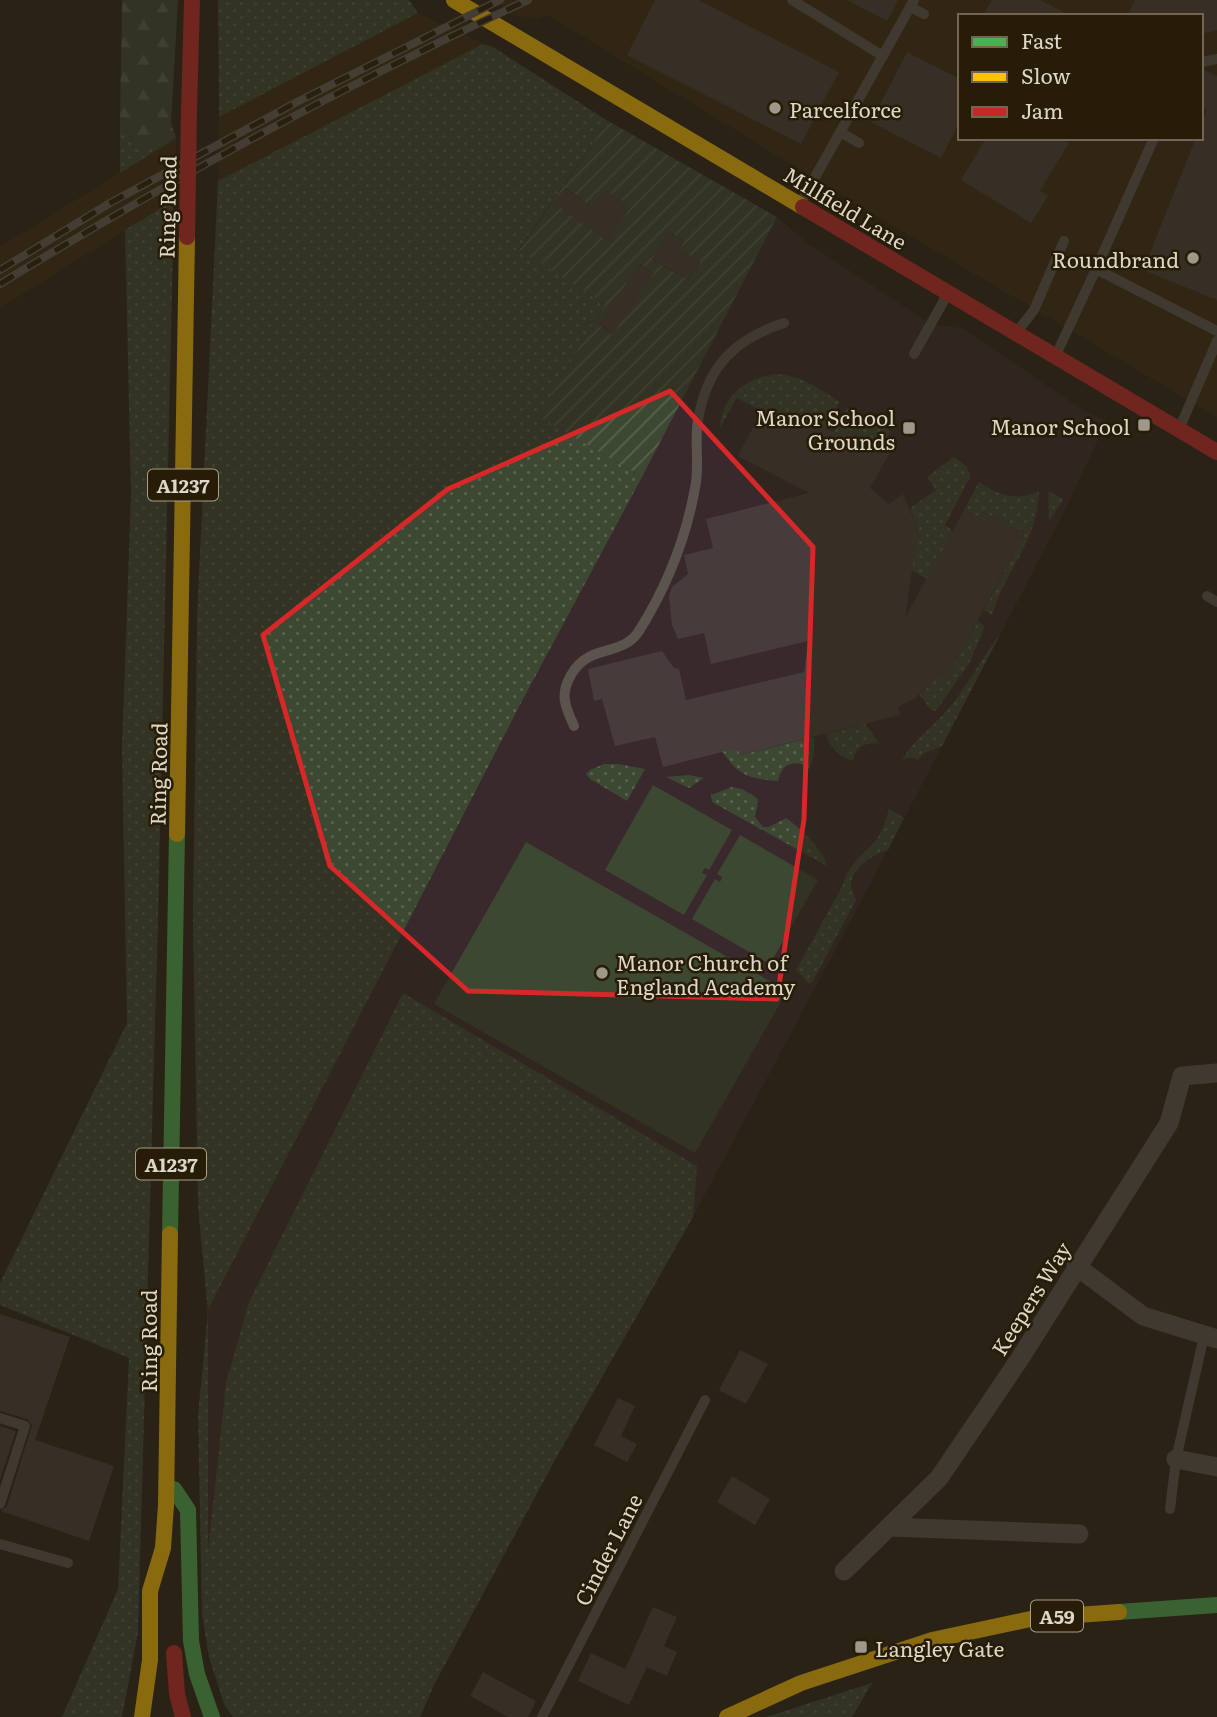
<svg xmlns="http://www.w3.org/2000/svg" width="1217" height="1717" viewBox="0 0 1217 1717" font-family="Literata,serif">
	<style>
		.built { fill: #3a2c10; fill-rule: evenodd }
		.education { fill: #39282c }
		.grass { fill: url(#grass-dots) }
		.forest { fill: url(#forest-firs) }
		.garden { fill: url(#garden-furrows); fill-rule: evenodd }
		.pitch { fill: #3d4833 }
		.building { fill: #473c3b }
		.lines { fill: none; stroke-linecap: round; stroke-linejoin: round }
		.lane { stroke: #5b544e; stroke-width: 10 }
		.street { stroke: #5b544e; stroke-width: 19 }
		.fast { stroke: #4caf50; stroke-width: 16 }
		.slow { stroke: #ffc107; stroke-width: 16 }
		.jam { stroke: #c62828; stroke-width: 16 }
		.rail-casing { stroke: #645e57; stroke-width: 8 }
		.rail { stroke: #271c05; stroke-width: 5; stroke-dasharray: 16; stroke-linecap: butt }
		.jam-bridge { stroke: #c62828; stroke-width: 16 }
		.marked { fill: none; stroke: #d62828; stroke-width: 5; stroke-linejoin: round }
		.poi-dot { fill: #9f978a; stroke: #271c05; stroke-width: 2.5 }
		.labels { text-anchor: middle; dominant-baseline: central; stroke-width: 5; stroke-linejoin: round; paint-order: stroke }
		.shield { fill: #271c05; stroke: #a79e8e; stroke-width: 2 }
		.shield-label { font-size: 19px; font-weight: bold; fill: #ded6c9 }
		.poi-label { font-size: 21px; fill: #ded6c9; stroke: #271c05; text-anchor: start }
		.street-label { font-size: 21px; fill: #ded6c9; stroke: #271c05 }
	</style>
	<defs>
		<pattern id="grass-dots" width="8" height="8" patternUnits="userSpaceOnUse" patternTransform="scale(1.75)"><rect width="8" height="8" fill="#3d4833"/><path d="M2 2h.1M6 6h.1" fill="none" stroke="#59624f" stroke-width="1.8" stroke-linecap="round"/></pattern>
		<pattern id="forest-firs" width="22" height="20" patternUnits="userSpaceOnUse" patternTransform="scale(1.75)"><rect width="22" height="20" fill="#3d4833"/><path d="M5 1l3.5 6h-7zM16 11l3.5 6h-7z" fill="#59624f"/></pattern>
		<pattern id="garden-furrows" width="10" height="10" patternUnits="userSpaceOnUse" patternTransform="scale(1.75)"><rect width="10" height="10" fill="#3d4833"/><path d="M-1 1l2-2M0 10L10 0M9 11l2-2" fill="none" stroke="#59624f"/></pattern>
	</defs>
	<rect width="100%" height="100%" fill="#292216"/>
	<g class="built">
		<path d="M 496,0 L 1217,0 L 1217,417 L 843,196 L 548,15 L 538,19 L 512,15 ZM 960,16 L 1201,16 L 1201,138 L 960,138 Z"/>
		<polygon points="418,13 483,44 218,181 219,117"/>
		<polygon points="176,138 174,200 0,308 0,247"/>
	</g>
	<polygon class="education" points="777,217 809,244 931,324 962,328 1086,412 1107,421 1064,512 864,896 693,1217 555,1460 434,1685 420,1717 208,1563 207,1312 520,705"/>
	<g class="grass">
		<polygon points="218,0 409,0 418,13 219,117"/>
		<polygon points="483,44 493,47 608,121 519,249 605,304 539,416 642,477 520,705 208,1310 208,1552 226,1383 249,1302 403,993 697,1166 693,1217 555,1460 434,1685 420,1717 233,1717 224,1704 209,1657 202,1615 198,1415 208,1313 198,1206 193,922 197,615 218,181"/>
		<polygon points="120,119 132,140 171,123 176,138 120,173"/>
		<polygon points="174,200 158,920 138,1632 122,1717 62,1717 118,1589 129,1358 0,1305 0,1283 127,1023 122,748 131,494 125,230"/>
		<path d="M 775,374 C 801,375 818,388 840,402 L 826,428 L 815,423 L 812,428 L 766,405 L 762,411 L 737,398 L 720,428 C 721,397 746,378 775,374 Z"/>
		<polygon points="847,407 891,431 881,447 849,430 845,437 834,432"/>
		<polygon points="954,457 966,466 971,475 945,525 953,531 927,579 906,567 918,529 910,508 936,490 927,477"/>
		<path d="M 979,482 C 998,495 1017,502 1039,491 C 1038,542 1006,568 992,615 L 984,610 L 1025,532 L 982,512 L 979,517 L 964,510 Z"/>
		<polygon points="1048,491 1063,499 1049,522"/>
		<polygon points="978,621 985,626 970,662 936,711 931,710 919,694 939,675 947,678"/>
		<path d="M 1001,633 L 942,746 L 923,754 L 918,760 L 912,757 L 902,760 C 914,739 935,726 950,707 C 969,683 982,657 1001,633 Z"/>
		<path d="M 865,724 L 880,744 C 865,742 856,746 853,761 C 839,756 830,748 826,734 Z"/>
		<path d="M 814,737 C 815,748 814,760 808,770 L 802,764 C 788,761 781,767 778,781 C 745,778 737,775 719,746 L 736,741 L 740,755 Z"/>
		<polygon points="604,764 618,764 645,769 627,801 590,779 586,774 590,770"/>
		<polygon points="689,775 704,778 689,788 666,777"/>
		<path d="M 732,787 L 742,789 L 757,798 L 758,802 L 755,817 L 763,827 L 769,827 L 786,818 C 802,830 821,846 827,866 L 712,802 L 711,795 Z"/>
		<path d="M 889,809 L 904,818 L 888,850 C 872,855 854,866 851,884 C 850,890 855,894 856,900 L 813,981 L 809,984 L 796,970 L 843,885 C 848,864 863,855 876,840 C 883,831 886,820 889,809 Z"/>
		<polygon points="872,1683 852,1717 766,1717"/>
	</g>
	<polygon class="forest" points="122,0 178,0 171,123 165,140 156,145 143,146 132,140 120,119"/>
	<path class="garden" d="M 608,121 L 777,217 L 642,477 L 538,416 L 605,304 L 519,250 ZM 566,188 L 591,207 L 630,207 L 607,240 L 555,203 ZM 668,232 L 684,241 L 679,250 L 700,262 L 689,280 L 653,260 ZM 640,264 L 653,273 L 612,334 L 599,325 Z"/>
	<g class="pitch">
		<polygon points="653,785 732,830 709,870 705,868 702,873 707,875 684,915 605,870"/>
		<polygon points="740,835 818,880 770,964 692,919 715,879 720,882 722,877 717,874"/>
		<polygon points="526,842 787,991 695,1153 434,1004"/>
	</g>
	<g class="building">
		<polygon points="655,0 698,0 839,72 801,144 627,55"/>
		<polygon points="847,0 898,0 887,21"/>
		<polygon points="992,0 1040,0 1071,16 983,16"/>
		<polygon points="1135,0 1217,0 1217,30 1201,34 1201,16 1127,16"/>
		<polygon points="907,52 960,79 960,121 941,158 871,122"/>
		<polygon points="1201,69 1217,76 1217,300 1143,270 1196,138 1201,138 1201,125 1207,110 1201,107"/>
		<polygon points="986,138 1061,138 1069,143 1040,191 1048,196 1031,223 961,180"/>
		<polygon points="565,188 591,207 604,188 631,207 607,240 554,203"/>
		<polygon points="668,232 684,241 679,250 700,261 689,280 652,259"/>
		<polygon points="639,264 654,273 613,334 599,325"/>
		<polygon points="765,404 812,428 814,423 845,437 848,430 891,451 870,488 889,504 903,494 918,529 905,618 964,510 979,517 981,512 1025,532 947,678 939,675 914,699 898,707 900,715 740,755 738,748 663,767 655,737 615,746 602,699 594,701 588,669 662,651 674,668 679,669 686,700 804,672 808,641 711,664 704,633 678,639 672,625 669,596 672,587 688,574 684,555 713,548 706,519 809,493 738,456"/>
		<polygon points="0,1314 70,1337 35,1440 114,1466 89,1541 1,1511 7,1506 32,1425 27,1419 0,1411"/>
		<polygon points="740,1350 768,1364 746,1404 719,1390"/>
		<polygon points="618,1398 635,1406 621,1436 637,1444 627,1462 594,1445"/>
		<polygon points="0,1426 16,1431 0,1480"/>
		<polygon points="732,1476 770,1499 755,1525 717,1502"/>
		<polygon points="653,1607 677,1617 664,1646 677,1652 667,1676 647,1667 629,1705 578,1681 591,1653 625,1669"/>
		<polygon points="483,1672 536,1701 528,1717 508,1717 470,1696"/>
	</g>
	<g class="lines">
		<g class="lane">
			<polyline points="792,0 883,56"/>
			<polyline points="910,7 924,14"/>
			<polyline points="1201,62 1217,59"/>
			<polyline points="840,132 859,143"/>
			<polyline points="800,204 914,0"/>
			<polyline points="1096,269 1154,138"/>
			<polyline points="1017,332 1034,310 1064,241"/>
			<polyline points="914,354 947,295"/>
			<polyline points="1056,355 1096,269 1217,331"/>
			<polyline points="1180,427 1217,341"/>
			<polyline points="1207,596 1217,602"/>
			<path d="M 574,726 C 571,719 566,709 565,701 C 562,685 575,664 589,657 C 606,648 627,650 639,631 C 666,588 686,538 695,488 C 700,466 694,442 698,420 C 707,367 734,339 784,323"/>
			<polyline points="0,1418 25,1426 0,1504"/>
			<polyline points="1170,1509 1176,1459 1204,1336"/>
			<polyline points="0,1544 68,1563"/>
			<polyline points="542,1717 705,1400"/>
		</g>
		<g class="street">
			<polyline points="1076,1266 1143,1316 1217,1339"/>
			<polyline points="1176,1459 1217,1467"/>
			<polyline points="889,1527 1079,1534"/>
			<polyline points="844,1571 939,1478 1019,1360 1169,1123 1182,1076 1217,1073"/>
		</g>
		<g class="fast">
			<polyline points="170,1234 177,834"/>
			<polyline points="174,1489 188,1510 191,1641 197,1674 212,1717"/>
			<polyline points="1119,1612 1217,1605"/>
		</g>
		<g class="slow">
			<polyline points="454,0 803,207"/>
			<polyline points="177,834 187,237"/>
			<polyline points="142,1717 150,1660 150,1591 163,1548 166,1505 170,1234"/>
			<polyline points="727,1717 801,1683 932,1640 1035,1618 1119,1612"/>
		</g>
		<g class="jam">
			<polyline points="189,111 192,0"/>
			<polyline points="803,207 1217,452"/>
			<polyline points="174,1653 177,1694 183,1717"/>
		</g>
		<g class="rail-casing">
			<g id="rail">
				<polyline points="0,270 110,203 297,102 500,0"/>
				<path d="M 0,284 C 170,180 347,84 528,0"/>
			</g>
		</g>
		<use href="#rail" class="rail"/>
		<polyline class="jam-bridge" points="187,237 189,111"/>
	</g>
	<path d="M0 0H1217V1717H0ZM 670,391 L 813,547 L 804,819 L 777,999 L 468,991 L 330,866 L 263,635 L 448,489 Z" fill="#292216" fill-opacity=".55" fill-rule="evenodd"/>
	<path class="marked" d="M 670,391 L 813,547 L 804,819 L 777,999 L 468,991 L 330,866 L 263,635 L 448,489 Z"/>
	<g class="poi-dot">
		<circle cx="775" cy="108" r="7"/>
		<circle cx="1193" cy="258" r="7"/>
		<rect x="1137" y="418" width="14" height="14" rx="3.5"/>
		<rect x="902" y="421" width="14" height="14" rx="3.5"/>
		<circle cx="602" cy="973" r="7"/>
		<rect x="854" y="1640" width="14" height="14" rx="3.5"/>
	</g>
	<g class="labels">
		<g class="shield">
			<rect x="148" y="469.5" width="70" height="31" rx="5"/>
			<rect x="136" y="1148.5" width="70" height="31" rx="5"/>
			<rect x="1031" y="1600.5" width="52" height="31" rx="5"/>
		</g>
		<g class="shield-label">
			<text x="183" y="485">A1237</text>
			<text x="171" y="1164">A1237</text>
			<text x="1057" y="1616">A59</text>
		</g>
		<g class="poi-label">
			<text x="789" y="108">Parcelforce</text>
			<text x="1179" y="258" text-anchor="end">Roundbrand</text>
			<text x="895" y="416" text-anchor="end">Manor School<tspan x="895" dy="24">Grounds</tspan></text>
			<text x="1130" y="425" text-anchor="end">Manor School</text>
			<text x="616" y="961">Manor Church of<tspan x="616" dy="24">England Academy</tspan></text>
			<text x="875" y="1647">Langley Gate</text>
		</g>
		<g class="street-label">
			<text transform="translate(166 207) rotate(-89)">Ring Road</text>
			<text transform="translate(846 207) rotate(31)">Millfield Lane</text>
			<text transform="translate(157 774) rotate(-89)">Ring Road</text>
			<text transform="translate(1030 1298) rotate(-58)">Keepers Way</text>
			<text transform="translate(147 1341) rotate(-90)">Ring Road</text>
			<text transform="translate(607 1549) rotate(-63)">Cinder Lane</text>
		</g>
	</g>
	<rect x="958" y="14" width="245" height="126" fill="#271c05" stroke="#706653" stroke-width="2"/>
	<rect x="972" y="37" width="35" height="10" fill="#4caf50" stroke="#706653" stroke-width="2"/>
	<text x="1021" y="49" font-size="21" fill="#ded6c9">Fast</text>
	<rect x="972" y="72" width="35" height="10" fill="#ffc107" stroke="#706653" stroke-width="2"/>
	<text x="1021" y="84" font-size="21" fill="#ded6c9">Slow</text>
	<rect x="972" y="107" width="35" height="10" fill="#c62828" stroke="#706653" stroke-width="2"/>
	<text x="1021" y="119" font-size="21" fill="#ded6c9">Jam</text>
</svg>
